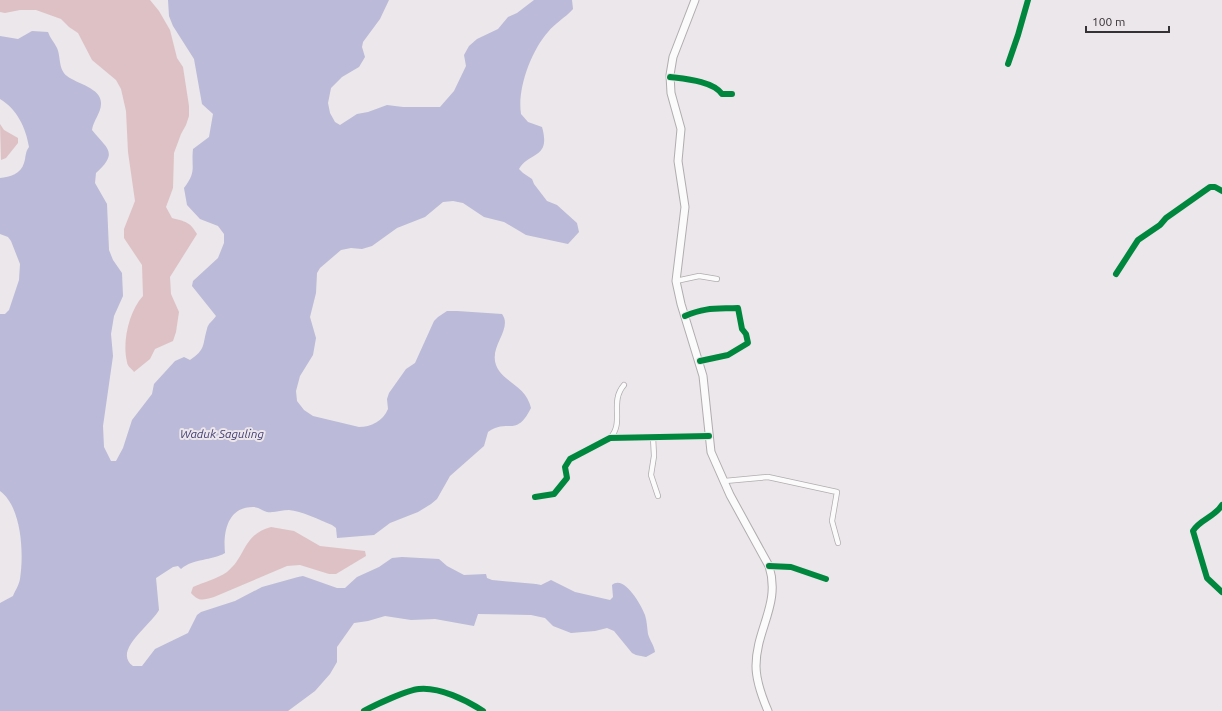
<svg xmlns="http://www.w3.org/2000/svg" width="1222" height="711" viewBox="0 0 1222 711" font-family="Ubuntu,sans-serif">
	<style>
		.forest { fill: #dec1c5 }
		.water { fill: #bbbad8 }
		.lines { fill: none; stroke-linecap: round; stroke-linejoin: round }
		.minor-casing { stroke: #b0adaf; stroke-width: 6 }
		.secondary-casing { stroke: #b0adaf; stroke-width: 9 }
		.minor { stroke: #fcfbfc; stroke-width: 4.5 }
		.secondary { stroke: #fcfbfc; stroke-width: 7 }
		.cycleway-casing { stroke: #ece6eb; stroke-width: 8 }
		.cycleway { stroke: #00873e; stroke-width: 6 }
		.labels { text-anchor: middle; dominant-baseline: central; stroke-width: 4; stroke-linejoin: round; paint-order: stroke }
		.water-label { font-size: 12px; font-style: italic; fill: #433f75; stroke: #ece6eb }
	</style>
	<rect width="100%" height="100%" fill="#ebe7ea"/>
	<g class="forest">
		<path d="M 0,0 L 150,0 L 159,11 L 170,30 L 177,58 L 183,67 L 189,106 L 189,116 L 186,125 L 181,134 L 174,153 L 173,188 L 166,207 L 172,218 C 186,222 189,221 197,234 L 170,277 L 171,294 L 179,312 L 176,332 L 173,341 L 155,349 L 150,359 L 134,372 C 132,369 127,366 127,362 C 122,342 129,311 143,296 L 142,265 L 124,238 L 124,229 L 135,201 L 128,152 L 126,111 L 121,89 L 116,80 L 92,60 L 78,33 L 69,27 L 61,19 L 36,10 L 20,10 L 5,13 L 0,12 Z"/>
		<polygon points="0,124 4,130 18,138 18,143 6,158 1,160"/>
		<path d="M 271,527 L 294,531 L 320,546 L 365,551 L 366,556 L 336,574 L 329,574 L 300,565 L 287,566 L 214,597 C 203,600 199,602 191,593 L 193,587 C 204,582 217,579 227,572 C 247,556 242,535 271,527 Z"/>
	</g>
	<path class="water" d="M 168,0 L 389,0 L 380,19 L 363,42 L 362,47 L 365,57 L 359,67 L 342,77 L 331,88 L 328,103 L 330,113 L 335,122 L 340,125 L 357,114 L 368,112 L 387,105 L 403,107 L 440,107 L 454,91 L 466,66 L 464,55 L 469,46 L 477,39 L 498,29 L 508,17 L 517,13 L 534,0 L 572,0 L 573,9 C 565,18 555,23 548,32 C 531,51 517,89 521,114 L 528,122 L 542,127 C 551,159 530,151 519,169 L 523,173 L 532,179 L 534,184 L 547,201 L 557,205 L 577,223 L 579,232 L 568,244 L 526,235 L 504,222 L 484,217 L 463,203 L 453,201 L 443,202 L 425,217 L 397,228 L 372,246 L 362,249 L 351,248 L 341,250 L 320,268 L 317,273 L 316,293 L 310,317 L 316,338 L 313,355 L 300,376 L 296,391 L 297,401 L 304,410 L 313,416 L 359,427 C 371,427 383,421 388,409 L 387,399 L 389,393 L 406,369 L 415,363 L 434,321 L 438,317 L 447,311 L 457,311 L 502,314 C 513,329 489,346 496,365 C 502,382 526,385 531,408 C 516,438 508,418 488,432 L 484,446 L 450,476 L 437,499 L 431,504 L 418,512 L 390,523 L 374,535 L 337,538 L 336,528 L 332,525 C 320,520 301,511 289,510 C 282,510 275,513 267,512 C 263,511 258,507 253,507 C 227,507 223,533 225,553 C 211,561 194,558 181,569 L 178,566 L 173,567 L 156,578 L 159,610 C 151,625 112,651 133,666 L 142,666 L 155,649 L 188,633 L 197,615 L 201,612 L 235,601 L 262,587 L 298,577 L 303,576 L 337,588 L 345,588 L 357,577 L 379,567 L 392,558 L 402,557 L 439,559 L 447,566 L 464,575 L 486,574 L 487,578 L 492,580 L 536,584 L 541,585 L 551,580 L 575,592 L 610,600 L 613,597 L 612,585 C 624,574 642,606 645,615 C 647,621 647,628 648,634 C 650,641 654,645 655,652 L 646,657 L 636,655 L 632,653 L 614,631 L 607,628 L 595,631 L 571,633 L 553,626 L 545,618 L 531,615 L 478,614 L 474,626 L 435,619 L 411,620 L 385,616 L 368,621 L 354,623 L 337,647 L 337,662 L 330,674 L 315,691 L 288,711 L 0,711 L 0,603 L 13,596 C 15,591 19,585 20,579 C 24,554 22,507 0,491 L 0,314 L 5,314 L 9,310 L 19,280 L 20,264 L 11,241 L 8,237 L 0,234 L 0,178 C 10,177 21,174 24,163 C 26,157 25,152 29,147 C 26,128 17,109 0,99 L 0,36 L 18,39 L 32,31 L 48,32 C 50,38 54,42 57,48 C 61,57 58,69 67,76 C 77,84 102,88 101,104 C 101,113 93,121 92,130 C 107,149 119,152 96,173 L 95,183 L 107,204 L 109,250 L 113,260 L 122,273 L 123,296 L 114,316 L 111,334 L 113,356 L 103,426 L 104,447 L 111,461 L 116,461 L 123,448 L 132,420 L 152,394 L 154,384 L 175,361 L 184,357 L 190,360 C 206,349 202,346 207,329 C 208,323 213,321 216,316 L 192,286 L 193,281 L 218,258 L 224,243 L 224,234 L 218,226 L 200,219 L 187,205 L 184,188 C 197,171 191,168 193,149 L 209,137 L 213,114 L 202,104 L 194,59 L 173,26 L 169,16 Z"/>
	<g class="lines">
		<g class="minor-casing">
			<g id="minor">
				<polyline points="1008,64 1018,35 1028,0"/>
				<path d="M 670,77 C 686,79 713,81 722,94 L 732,94"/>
				<polyline points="1116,274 1138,240 1160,225 1166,218 1210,187 1215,187 1222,191"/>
				<polyline points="676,281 699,276 717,279"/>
				<path d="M 685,316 C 706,307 716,309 738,308 L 742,329 L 746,334 L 748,343 L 728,355 L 700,361"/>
				<polyline points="653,437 654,456 651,475 658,496"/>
				<path d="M 610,438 C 625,423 609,402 624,385"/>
				<polyline points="725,481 768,477 837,492 832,521 838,543"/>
				<polyline points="535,497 554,494 567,478 565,467 570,459 610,438 709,436"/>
				<polyline points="769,566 791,567 826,579"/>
				<path d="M 1222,592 L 1207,578 L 1193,531 C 1199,520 1215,517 1222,505"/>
				<path d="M 364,711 C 375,705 407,690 419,689 C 440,687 466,700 483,711"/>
			</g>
		</g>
		<g class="secondary-casing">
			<path id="secondary" d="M 695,0 L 673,57 L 670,75 L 671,93 L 681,129 L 678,161 L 685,207 L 676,281 L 681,304 L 703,376 L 711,452 L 730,495 L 769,566 C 781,604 756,629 756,666 C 756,681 762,697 768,711"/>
		</g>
		<use href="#minor" class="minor"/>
		<use href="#secondary" class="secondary"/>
		<g class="cycleway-casing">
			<g id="cycleway">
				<polyline points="1008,64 1018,35 1028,0"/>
				<path d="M 670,77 C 686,79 713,81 722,94 L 732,94"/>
				<polyline points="1116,274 1138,240 1160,225 1166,218 1210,187 1215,187 1222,191"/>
				<path d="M 685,316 C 706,307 716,309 738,308 L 742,329 L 746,334 L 748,343 L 728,355 L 700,361"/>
				<polyline points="535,497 554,494 567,478 565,467 570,459 610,438 709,436"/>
				<polyline points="769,566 791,567 826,579"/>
				<path d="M 1222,592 L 1207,578 L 1193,531 C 1199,520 1215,517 1222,505"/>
				<path d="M 364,711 C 375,705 407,690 419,689 C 440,687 466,700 483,711"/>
			</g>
		</g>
		<use href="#cycleway" class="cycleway"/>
	</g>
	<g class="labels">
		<g class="water-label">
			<text x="222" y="433">Waduk Saguling</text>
		</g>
	</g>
	<path d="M1086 26v6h83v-6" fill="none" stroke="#343234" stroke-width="2"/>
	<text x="1092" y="26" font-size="12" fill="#343234" stroke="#ece6eb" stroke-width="3" paint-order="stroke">100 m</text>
</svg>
